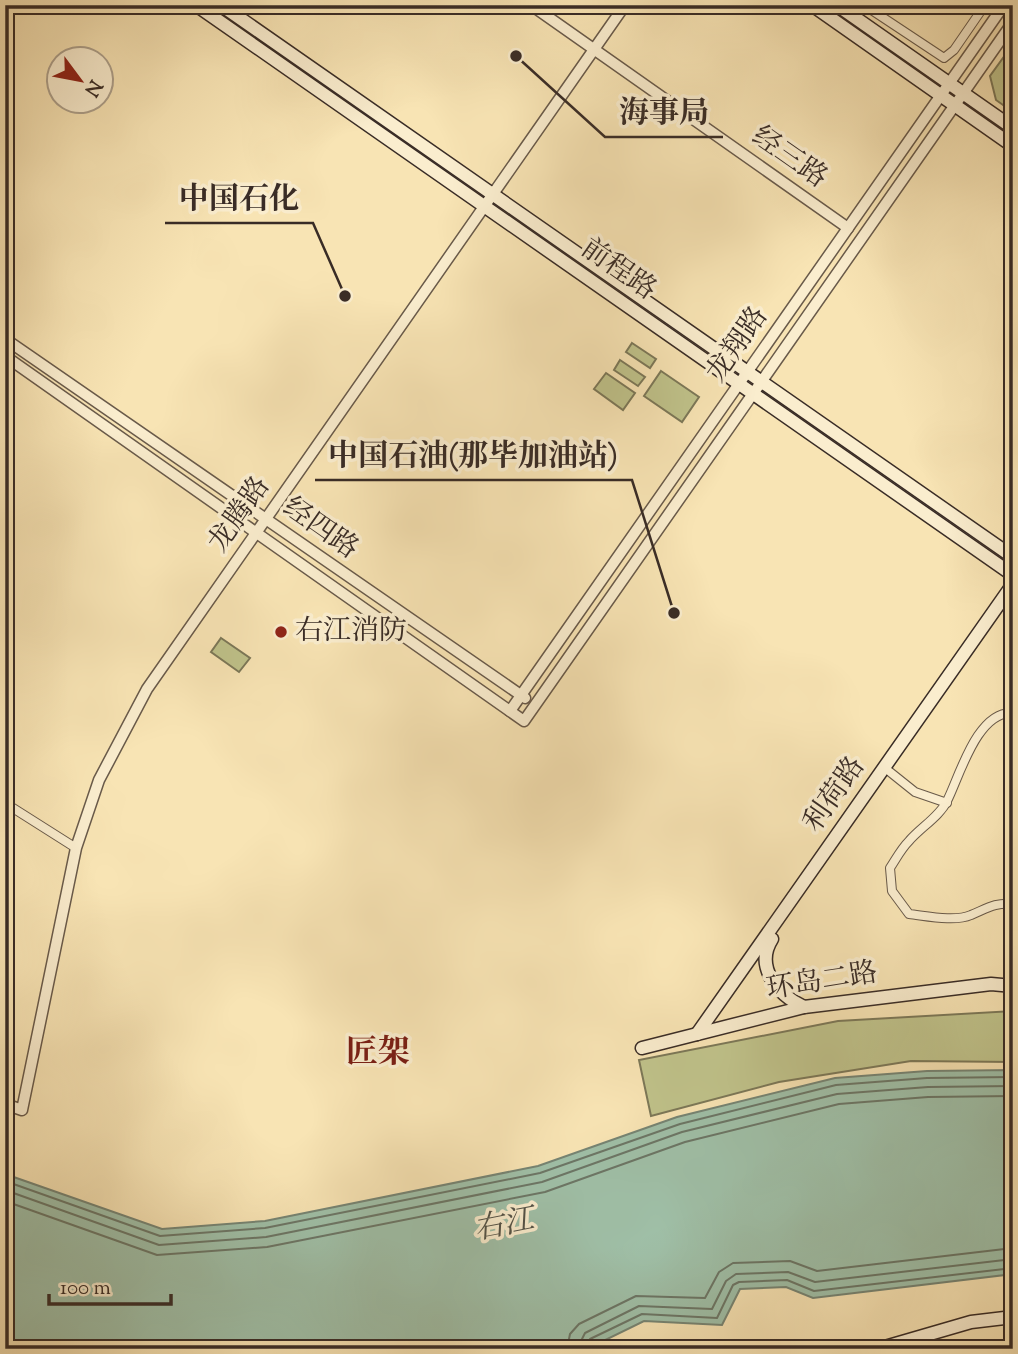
<svg xmlns="http://www.w3.org/2000/svg" width="1018" height="1354" viewBox="0 0 1018 1354" font-family="'Sorts Mill Goudy','Noto Serif SC',serif">
	<style>
		.green { fill: #c0c38b; stroke: #7c7858; stroke-width: 2 }
		.water { fill: #9fbfa7; stroke: #768473; stroke-width: 2 }
		.lines { fill: none; stroke-linecap: round; stroke-linejoin: round }
		.shore { stroke: #6c7666; stroke-width: 2 }
		.minor-casing { stroke: #695a4a; stroke-width: 10 }
		.tertiary-casing { stroke: #695a4a; stroke-width: 13 }
		.secondary-casing { stroke: #392c26; stroke-width: 15 }
		.minor { stroke: #faedce; stroke-width: 8 }
		.tertiary { stroke: #faedce; stroke-width: 10 }
		.secondary { stroke: #faedce; stroke-width: 12 }
		.poi-dot { fill: #8f2418; stroke: #faedce; stroke-width: 2.5 }
		.labels { text-anchor: middle; dominant-baseline: central; stroke-width: 7; stroke-linejoin: round; paint-order: stroke }
		.street-label { font-size: 28px; fill: #392c26; stroke: #faedce }
		.poi-label { font-size: 28px; fill: #392c26; stroke: #faedce; text-anchor: start }
		.water-label { font-size: 30px; font-style: italic; fill: #525146; stroke: #faedce }
		.quarter-label { font-size: 32px; font-weight: bold; fill: #7a1f14; stroke: #faedce }
		.leader { fill: none; stroke: #392c26; stroke-width: 2.5 }
		.callout-dot { fill: #392c26; stroke: #faedce; stroke-width: 2.5 }
		.callout-label { font-size: 30px; text-anchor: middle; font-weight: bold; fill: #392c26; stroke: #faedce; stroke-width: 7; stroke-linejoin: round; paint-order: stroke }
	</style>
	<rect width="100%" height="100%" fill="#f8e4b4"/>
	<filter id="stains"><feTurbulence type="fractalNoise" baseFrequency=".00286" numOctaves="4"/><feColorMatrix values="0 0 0 0 .2 0 0 0 0 .09 0 0 0 0 .02 0 0 0 .5 -.17"/></filter>
	<radialGradient id="worn" r=".72"><stop offset=".6" stop-color="#630" stop-opacity="0"/><stop offset="1" stop-color="#630" stop-opacity=".3"/></radialGradient>
	<g class="green">
		<polygon points="1013,44 1013,112 996,100 990,76"/>
		<polygon points="632,343 656,359 650,368 626,352"/>
		<polygon points="620,360 645,377 638,386 614,370"/>
		<polygon points="661,371 699,397 682,422 644,396"/>
		<polygon points="606,373 635,393 623,410 594,389"/>
		<polygon points="221,638 250,658 239,672 211,652"/>
		<polygon points="1013,1011 1013,1062 911,1061 779,1082 651,1116 639,1060 838,1021"/>
	</g>
	<polygon class="water" points="1013,1070 1013,1274 813,1298 786,1287 740,1289 722,1325 644,1321 587,1349 5,1349 5,1174 162,1229 265,1221 538,1166 677,1117 835,1078 927,1071"/>
	<g class="lines">
		<g class="shore">
			<polyline points="5,1181 160,1236 265,1228 540,1173 680,1124 836,1085 927,1078 1013,1077"/>
			<polyline points="5,1190 159,1245 266,1237 542,1182 682,1132 837,1094 928,1087 1013,1086"/>
			<polyline points="5,1201 157,1255 267,1247 545,1192 685,1142 839,1104 928,1097 1013,1096"/>
			<polyline points="567,1349 570,1334 579,1324 636,1296 705,1298 719,1272 733,1263 790,1261 817,1271 1013,1248"/>
			<polyline points="577,1349 585,1333 639,1306 712,1309 726,1281 736,1274 788,1272 815,1282 1013,1259"/>
			<polyline points="586,1349 590,1339 642,1314 717,1318 733,1285 739,1282 787,1280 814,1291 1013,1268"/>
		</g>
		<g class="minor-casing">
			<g id="minor">
				<polyline points="864,5 944,58 954,50 985,5"/>
				<path d="M 1013,713 C 977,710 959,778 947,801 C 940,816 920,828 909,841 C 901,849 896,859 890,868 L 892,891 L 909,914 C 927,916 955,922 971,915 C 986,909 995,902 1013,904"/>
				<polyline points="890,772 915,792 947,803"/>
				<polyline points="5,803 76,848"/>
			</g>
		</g>
		<g class="tertiary-casing">
			<g id="tertiary">
				<polyline points="531,5 848,228"/>
				<polyline points="5,350 11,343 525,698"/>
				<polyline points="5,356 524,721 1013,22"/>
				<polyline points="510,711 1004,5"/>
				<polyline points="5,1104 22,1110 76,848 99,780 147,689 625,5"/>
			</g>
		</g>
		<g class="secondary-casing">
			<g id="secondary">
				<polyline points="196,5 1013,575"/>
				<polyline points="221,5 1013,557"/>
				<polyline points="812,5 1013,146"/>
				<polyline points="837,5 1013,128"/>
				<path d="M 772,939 C 754,967 778,995 804,1007"/>
				<polyline points="697,1034 1013,584"/>
				<polyline points="642,1048 804,1007 991,984 1013,986"/>
				<polyline points="878,1349 971,1322 1013,1317"/>
			</g>
		</g>
		<use href="#minor" class="minor"/>
		<use href="#tertiary" class="tertiary"/>
		<use href="#secondary" class="secondary"/>
	</g>
	<circle class="poi-dot" cx="281" cy="632" r="7"/>
	<g class="labels">
		<g class="street-label">
			<text transform="translate(789 158) rotate(35)">经三路</text>
			<text transform="translate(618 270) rotate(35)">前程路</text>
			<text transform="translate(738 345) rotate(-55)">龙翔路</text>
			<text transform="translate(240 515) rotate(-55)">龙腾路</text>
			<text transform="translate(320 529) rotate(35)">经四路</text>
			<text transform="translate(835 795) rotate(-55)">利荷路</text>
			<text transform="translate(822 982) rotate(-9)">环岛二路</text>
		</g>
		<g class="poi-label">
			<text x="295" y="632">右江消防</text>
		</g>
		<g class="water-label">
			<text transform="translate(504 1226) rotate(-11)">右江</text>
		</g>
		<g class="quarter-label">
			<text x="378" y="1054">匠架</text>
		</g>
	</g>
	<path class="leader" d="M516 56L605 137H723M345 296L313 223H165M674 613L632 480H315"/>
	<g class="callout-dot">
		<circle cx="516" cy="56" r="7"/>
		<circle cx="345" cy="296" r="7"/>
		<circle cx="674" cy="613" r="7"/>
	</g>
	<g class="callout-label">
		<text x="664" y="122">海事局</text>
		<text x="239" y="208">中国石化</text>
		<text x="473" y="465">中国石油(那毕加油站)</text>
	</g>
	<rect width="1018" height="1354" fill="none" stroke="#f8e4b4" stroke-width="28"/>
	<rect x="7" y="7" width="1004" height="1340" fill="none" stroke="#392c26" stroke-width="3.5"/>
	<rect x="14" y="14" width="990" height="1326" fill="none" stroke="#392c26" stroke-width="2"/>
	<g transform="translate(80 80) rotate(122)"><circle r="33" fill="#faedce" stroke="#ada08b" stroke-width="2"/>
	<path d="M0-5L12 26L0 18L-12 26Z" fill="#8f2418"/>
	<text y="-10" font-size="19" font-weight="bold" text-anchor="middle" fill="#392c26">N</text>
	</g>
	<path d="M49 1294v10h122v-10" fill="none" stroke="#392c26" stroke-width="3.5"/>
	<text x="60" y="1294" font-size="21" fill="#392c26" stroke="#faedce" stroke-width="5" paint-order="stroke">100 m</text>
	<rect width="100%" height="100%" filter="url(#stains)"/>
	<rect width="100%" height="100%" fill="url(#worn)"/>
</svg>
